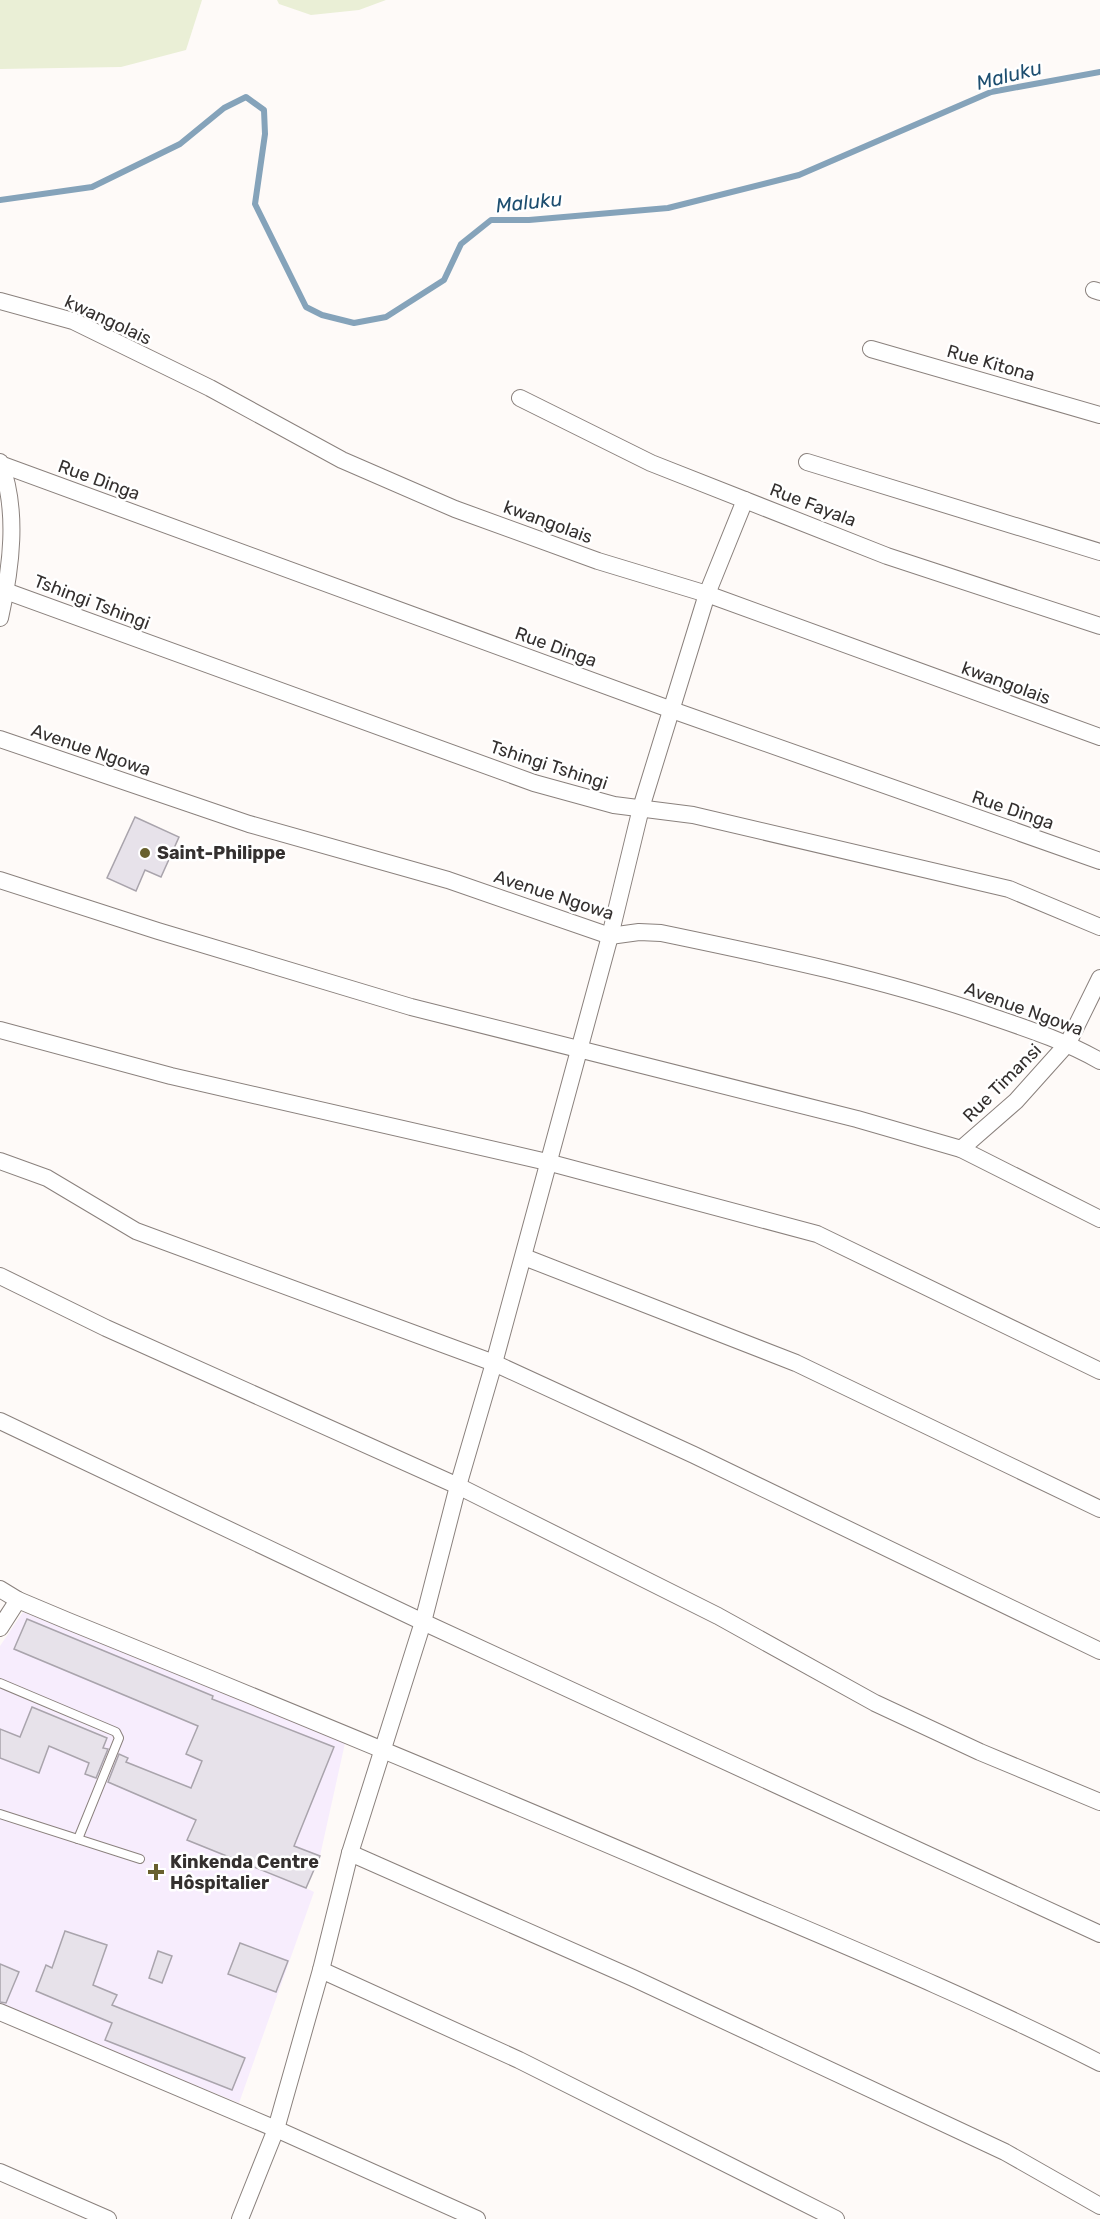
<svg xmlns="http://www.w3.org/2000/svg" width="1100" height="2219" viewBox="0 0 1100 2219" font-family="Rubik,sans-serif">
	<style>
		.medical { fill: #f7edfd }
		.green { fill: #eaefd6 }
		.lines { fill: none; stroke-linecap: round; stroke-linejoin: round }
		.stream { stroke: #85a3ba; stroke-width: 6 }
		.building { fill: #e7e2ea; stroke: #a9a4ac; stroke-width: 1.5 }
		.service-casing { stroke: #8a817d; stroke-width: 10 }
		.minor-casing { stroke: #8a817d; stroke-width: 18 }
		.service { stroke: #fff; stroke-width: 8 }
		.minor { stroke: #fff; stroke-width: 16 }
		.poi-dot { fill: #68602d; stroke: #fff; stroke-width: 2 }
		.labels { text-anchor: middle; dominant-baseline: central; stroke-width: 5; stroke-linejoin: round; paint-order: stroke }
		.street-label { font-size: 18px; fill: #34302f; stroke: #fff }
		.poi-label { font-size: 18px; font-weight: bold; fill: #34302f; stroke: #fff; text-anchor: start }
		.water-label { font-size: 20px; font-style: italic; fill: #1d4e70; stroke: #fff }
	</style>
	<rect width="100%" height="100%" fill="#fefaf8"/>
	<polygon class="medical" points="23,1612 345,1743 320,1856 306,1888 314,1892 239,2103 0,2006 0,1646"/>
	<g class="green">
		<polygon points="0,0 202,0 186,50 121,67 0,69"/>
		<polygon points="277,0 386,0 359,10 311,15 279,4"/>
	</g>
	<g class="lines">
		<polyline class="stream" points="0,200 92,187 180,144 224,108 246,97 264,110 265,134 255,204 306,307 322,315 354,323 386,317 444,280 461,244 491,220 529,220 668,208 799,175 991,92 1100,72"/>
	</g>
	<g class="building">
		<polygon points="135,817 179,837 161,877 145,870 136,891 107,878"/>
		<polygon points="27,1619 213,1696 212,1699 334,1747 294,1846 320,1856 306,1888 187,1840 196,1820 108,1782 119,1754 128,1758 126,1762 191,1788 202,1761 186,1754 198,1726 14,1649"/>
		<polygon points="32,1707 107,1738 103,1748 108,1749 96,1778 85,1774 89,1763 49,1746 39,1773 0,1758 0,1729 20,1737"/>
		<polygon points="65,1931 107,1945 93,1985 117,1995 112,2005 245,2058 232,2090 105,2040 112,2023 36,1991 46,1965 52,1968"/>
		<polygon points="240,1943 288,1961 276,1992 228,1974"/>
		<polygon points="158,1951 172,1956 162,1983 149,1978"/>
		<polygon points="0,1964 19,1972 6,2003 0,2002"/>
	</g>
	<g class="lines">
		<g class="service-casing">
			<g id="service">
				<polyline points="0,1683 116,1732 119,1738 78,1839"/>
				<polyline points="0,1814 140,1859"/>
			</g>
		</g>
		<g class="minor-casing">
			<g id="minor">
				<polyline points="1094,290 1100,292"/>
				<polyline points="0,301 73,321 210,388 342,460 455,509 598,561 707,594 1100,737"/>
				<polyline points="871,349 1100,415"/>
				<polyline points="520,398 651,463 887,556 1100,626"/>
				<path d="M 0,462 C 19,510 11,569 0,618"/>
				<polyline points="807,462 1100,552"/>
				<polyline points="0,464 672,710 1100,861"/>
				<polyline points="0,589 534,783 614,805 693,815 1009,889 1100,927"/>
				<path d="M 0,739 L 249,824 L 448,880 L 610,936 L 639,932 L 661,933 C 772,956 883,979 990,1016 C 1028,1029 1065,1041 1100,1061"/>
				<polyline points="0,880 158,931 411,1007 857,1119 961,1149 1100,1219"/>
				<polyline points="0,1030 171,1076 547,1162 817,1234 1100,1371"/>
				<polyline points="961,1149 1016,1101 1068,1043 1100,978"/>
				<polyline points="0,1161 47,1178 136,1231 494,1363 694,1455 1100,1651"/>
				<polyline points="524,1257 796,1363 1100,1509"/>
				<polyline points="0,1276 106,1328 458,1486 718,1616 875,1703 980,1752 1100,1802"/>
				<polyline points="0,1421 423,1622 1100,1934"/>
				<path d="M 0,1589 L 18,1600 L 68,1621 C 278,1706 486,1792 693,1881 C 831,1940 967,1995 1100,2063"/>
				<polyline points="0,1628 18,1600"/>
				<polyline points="350,1853 633,1978 1005,2152 1100,2206"/>
				<polyline points="321,1970 519,2060 836,2219"/>
				<polyline points="0,2012 276,2129 477,2219"/>
				<polyline points="0,2172 108,2219"/>
				<polyline points="240,2219 276,2129 321,1970 350,1853 423,1622 458,1486 494,1363 610,936 641,808 707,594 745,500"/>
			</g>
		</g>
		<use href="#service" class="service"/>
		<use href="#minor" class="minor"/>
	</g>
	<g class="poi-dot">
		<circle cx="145" cy="853" r="6"/>
		<path d="M153 1863h6v6h6v6h-6v6h-6v-6h-6v-6h6z"/>
	</g>
	<g class="labels">
		<g class="street-label">
			<text transform="translate(108 320) rotate(25)">kwangolais</text>
			<text transform="translate(991 363) rotate(16)">Rue Kitona</text>
			<text transform="translate(99 480) rotate(20)">Rue Dinga</text>
			<text transform="translate(813 505) rotate(21)">Rue Fayala</text>
			<text transform="translate(548 522) rotate(20)">kwangolais</text>
			<text transform="translate(92 602) rotate(21)">Tshingi Tshingi</text>
			<text transform="translate(556 647) rotate(20)">Rue Dinga</text>
			<text transform="translate(1006 683) rotate(20)">kwangolais</text>
			<text transform="translate(91 750) rotate(19)">Avenue Ngowa</text>
			<text transform="translate(549 765) rotate(18)">Tshingi Tshingi</text>
			<text transform="translate(1013 810) rotate(19)">Rue Dinga</text>
			<text transform="translate(554 895) rotate(18)">Avenue Ngowa</text>
			<text transform="translate(1024 1009) rotate(20)">Avenue Ngowa</text>
			<text transform="translate(1002 1083) rotate(-45)">Rue Timansi</text>
		</g>
		<g class="poi-label">
			<text x="157" y="853">Saint-Philippe</text>
			<text x="170" y="1862">Kinkenda Centre<tspan x="170" dy="21">Hôspitalier</tspan></text>
		</g>
		<g class="water-label">
			<text transform="translate(1009 75) rotate(-14)">Maluku</text>
			<text transform="translate(529 202) rotate(-6)">Maluku</text>
		</g>
	</g>
</svg>
